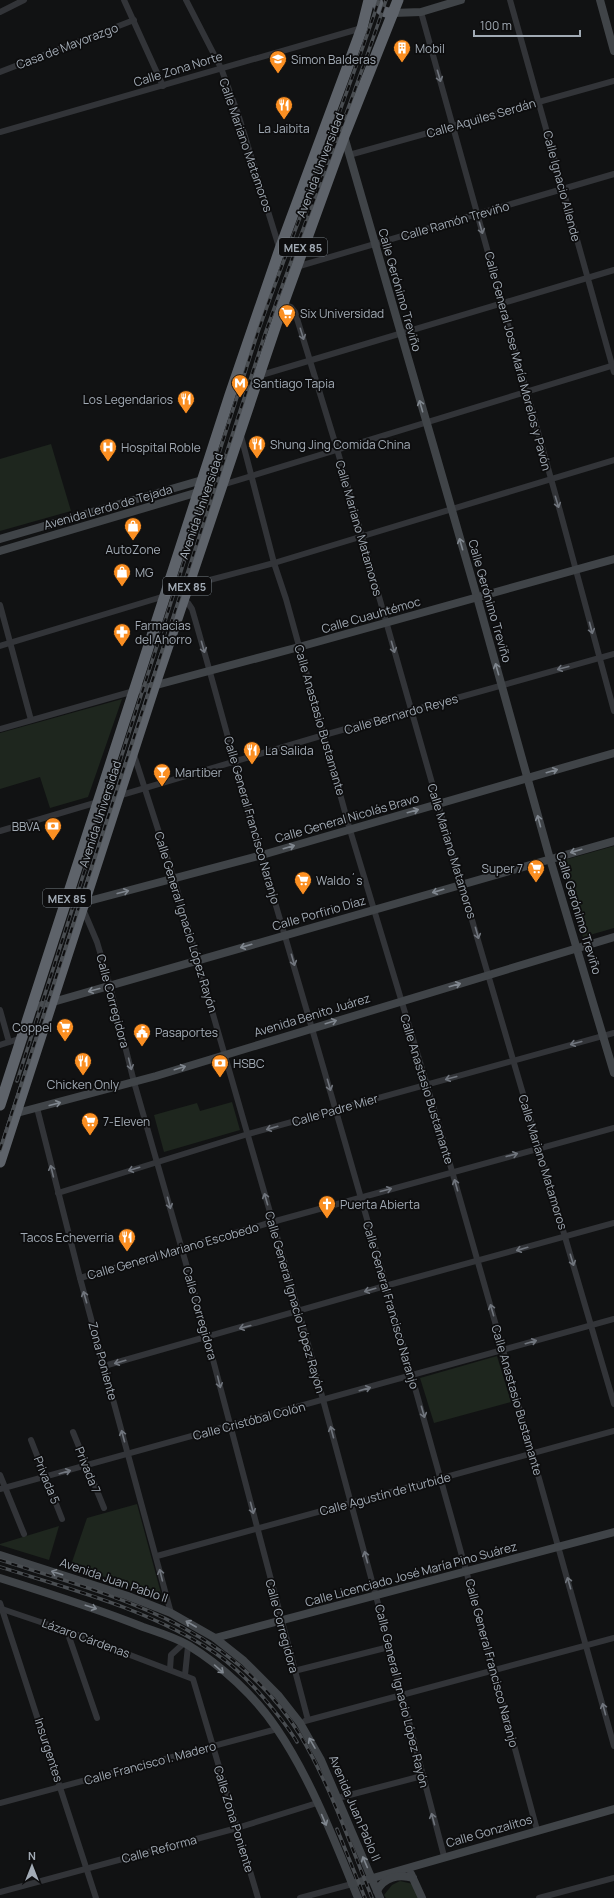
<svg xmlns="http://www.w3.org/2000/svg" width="614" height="1898" viewBox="0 0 614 1898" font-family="Manrope,sans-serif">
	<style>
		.green { fill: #1e261e }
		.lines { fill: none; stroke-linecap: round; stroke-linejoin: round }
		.street { stroke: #323438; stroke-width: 6 }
		.secondary { stroke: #404448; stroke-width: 8 }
		.highway { stroke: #5e636a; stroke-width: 11 }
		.rail-casing { stroke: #494d51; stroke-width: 3.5 }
		.rail { stroke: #0d0d0e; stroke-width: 2; stroke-dasharray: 6; stroke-linecap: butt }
		.oneway { stroke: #70757d }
		.oneway2 { stroke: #80878f }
		.labels { text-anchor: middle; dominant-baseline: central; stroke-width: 3.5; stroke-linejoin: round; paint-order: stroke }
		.shield { fill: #0d0d0e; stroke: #757c83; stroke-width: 1 }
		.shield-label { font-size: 11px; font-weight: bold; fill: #a2abb5 }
		.street-label { font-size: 12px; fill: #a2abb5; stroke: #0d0d0e }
		.poi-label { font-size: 12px; fill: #a2abb5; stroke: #0d0d0e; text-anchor: start }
	</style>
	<rect width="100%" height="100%" fill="#111213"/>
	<g class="green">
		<polygon points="51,444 71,511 0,531 0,459"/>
		<polygon points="122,699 88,797 50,808 40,777 0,789 0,733"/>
		<polygon points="614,846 614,928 583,937 561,861"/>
		<polygon points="232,1102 240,1130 164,1152 154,1115 197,1103 200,1111"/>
		<polygon points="497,1356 511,1402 434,1423 420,1378"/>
		<polygon points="137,1504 162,1597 71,1565 87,1518"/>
		<polygon points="59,1526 49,1560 0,1545 0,1544"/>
		<polygon points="400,1881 413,1884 419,1898 386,1898 384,1895 392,1885"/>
	</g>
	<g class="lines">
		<g class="street">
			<polyline points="124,0 163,86"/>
			<polyline points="186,0 221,68 238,114 279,247"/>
			<polyline points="510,0 614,372"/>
			<polyline points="0,12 24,0"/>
			<polyline points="421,12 560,511 614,711"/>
			<polyline points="0,72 134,20"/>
			<polyline points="0,132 362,28"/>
			<polyline points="349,155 614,81"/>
			<polyline points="296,267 614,174"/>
			<polyline points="283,304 291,307 295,312 337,449 438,804 614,1404"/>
			<polyline points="258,376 614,270"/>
			<polyline points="241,436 274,563 286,599 350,830 438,1122 503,1350 614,1746"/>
			<polyline points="222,485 614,365"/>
			<polyline points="187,586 274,563 614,460"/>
			<path d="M 183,600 L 188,603 L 192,609 C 216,691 237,773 261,855 C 357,1179 449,1504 537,1830"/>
			<polyline points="0,605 31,720"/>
			<polyline points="0,646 165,596"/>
			<polyline points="0,729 134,691"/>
			<polyline points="134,755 174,879 308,1344 376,1596 444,1856"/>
			<polyline points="0,831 324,735 614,654"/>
			<polyline points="83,909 97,942 110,986 134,1082 207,1337 308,1720"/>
			<polyline points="0,1010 9,1042"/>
			<polyline points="0,1045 22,1038"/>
			<polyline points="37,1108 80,1278 171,1613"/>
			<polyline points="58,1193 248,1134 614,1033"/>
			<polyline points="80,1278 272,1222 614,1128"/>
			<polyline points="104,1366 385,1286 614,1223"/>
			<polyline points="73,1432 104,1508"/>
			<polyline points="31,1440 62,1519"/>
			<polyline points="0,1475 24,1534"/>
			<polyline points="0,1489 614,1319"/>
			<polyline points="157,1556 614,1431"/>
			<polyline points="0,1603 96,1898"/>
			<polyline points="2,1609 67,1631 193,1679 258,1898"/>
			<polyline points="67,1631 97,1718"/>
			<polyline points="170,1669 171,1655 184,1643"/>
			<polyline points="294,1671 389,1647"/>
			<polyline points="185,1675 188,1646"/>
			<polyline points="305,1721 614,1638"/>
			<polyline points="338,1798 422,1776"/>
			<polyline points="0,1803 277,1729"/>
			<polyline points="0,1892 237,1828 317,1803"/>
			<polyline points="300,1898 352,1884"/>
			<polyline points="539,1898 614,1878"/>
		</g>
		<g class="secondary">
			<polyline points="600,0 614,51"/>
			<polyline points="393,13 421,12 461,0"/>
			<polyline points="344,136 477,597 550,859 614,1073"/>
			<polyline points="0,539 202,480"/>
			<polyline points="0,551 222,485"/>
			<polyline points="134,691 299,647 614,559"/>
			<polyline points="85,902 262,855 614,753"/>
			<polyline points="32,1008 614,841"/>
			<polyline points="17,1113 156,1076 614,937"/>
			<polyline points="0,1555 128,1596 171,1613 215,1638 244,1661 278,1695 300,1723 321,1760 380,1898"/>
			<path d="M 0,1578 C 48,1593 96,1608 143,1627 C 157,1632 174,1637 188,1645 C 222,1666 255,1696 277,1729 C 311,1779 335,1842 358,1898"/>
			<polyline points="215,1638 614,1532"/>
			<polyline points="411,1874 422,1898"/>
			<polyline points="352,1884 614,1809"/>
			<path d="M 377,1891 C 384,1877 399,1874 413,1878"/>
		</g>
		<g class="highway">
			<path d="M 377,0 C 378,10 383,13 393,13"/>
			<polyline points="0,1105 230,395 280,249 362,28 369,0"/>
			<polyline points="0,1162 154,687 283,304 344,136 398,0"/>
		</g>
		<g class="rail-casing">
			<g id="rail">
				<path d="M 17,1081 L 258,332 C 297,221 342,112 379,0"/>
				<path d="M 0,1150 L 265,334 C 304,222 349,113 386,0"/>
				<path d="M 0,1560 C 116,1597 231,1624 300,1735 C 330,1785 350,1844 372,1898"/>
				<path d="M 0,1567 C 73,1590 151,1610 215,1653 C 237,1668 256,1688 272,1708 C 281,1719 290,1730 297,1742"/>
				<polyline points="337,1829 365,1898"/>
			</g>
		</g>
		<use href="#rail" class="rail"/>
	</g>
	<defs><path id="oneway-shaft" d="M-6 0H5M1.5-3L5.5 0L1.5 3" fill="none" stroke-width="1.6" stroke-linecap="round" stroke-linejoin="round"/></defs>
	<g class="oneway">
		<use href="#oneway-shaft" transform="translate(439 76) rotate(74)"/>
		<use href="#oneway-shaft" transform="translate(481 228) rotate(74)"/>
		<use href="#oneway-shaft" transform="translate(302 334) rotate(73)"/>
		<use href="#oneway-shaft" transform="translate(557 502) rotate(73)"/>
		<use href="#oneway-shaft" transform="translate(591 628) rotate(75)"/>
		<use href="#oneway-shaft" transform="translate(203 647) rotate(74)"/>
		<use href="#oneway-shaft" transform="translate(393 647) rotate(74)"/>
		<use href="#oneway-shaft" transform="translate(563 668) rotate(165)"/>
		<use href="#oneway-shaft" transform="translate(477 933) rotate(74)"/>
		<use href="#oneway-shaft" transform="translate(293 960) rotate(74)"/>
		<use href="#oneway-shaft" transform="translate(576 1043) rotate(165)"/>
		<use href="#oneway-shaft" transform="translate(130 1064) rotate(76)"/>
		<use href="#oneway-shaft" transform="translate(451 1078) rotate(165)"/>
		<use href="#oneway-shaft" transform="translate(329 1085) rotate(74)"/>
		<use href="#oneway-shaft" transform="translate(272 1128) rotate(164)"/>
		<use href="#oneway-shaft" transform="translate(512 1155) rotate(-15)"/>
		<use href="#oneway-shaft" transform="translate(134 1169) rotate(163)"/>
		<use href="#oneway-shaft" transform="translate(52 1171) rotate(-104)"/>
		<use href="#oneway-shaft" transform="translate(456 1185) rotate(-106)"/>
		<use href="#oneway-shaft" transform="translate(386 1190) rotate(-15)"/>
		<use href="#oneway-shaft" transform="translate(266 1199) rotate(-106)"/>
		<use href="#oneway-shaft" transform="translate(169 1203) rotate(75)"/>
		<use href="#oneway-shaft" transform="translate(522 1249) rotate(164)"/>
		<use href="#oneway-shaft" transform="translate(572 1260) rotate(73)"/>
		<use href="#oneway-shaft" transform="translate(370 1290) rotate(164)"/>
		<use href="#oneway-shaft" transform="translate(85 1297) rotate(-106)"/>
		<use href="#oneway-shaft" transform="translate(492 1310) rotate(-106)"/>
		<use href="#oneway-shaft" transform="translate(245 1327) rotate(165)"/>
		<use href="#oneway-shaft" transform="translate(531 1342) rotate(-16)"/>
		<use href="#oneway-shaft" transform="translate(120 1362) rotate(164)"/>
		<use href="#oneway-shaft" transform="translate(219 1382) rotate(76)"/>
		<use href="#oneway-shaft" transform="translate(365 1389) rotate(-16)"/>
		<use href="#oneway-shaft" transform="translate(423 1412) rotate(74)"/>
		<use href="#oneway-shaft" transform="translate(332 1432) rotate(-105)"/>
		<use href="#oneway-shaft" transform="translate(123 1436) rotate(-105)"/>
		<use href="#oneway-shaft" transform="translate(65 1472) rotate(-16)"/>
		<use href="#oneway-shaft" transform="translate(252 1508) rotate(75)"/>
		<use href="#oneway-shaft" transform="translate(366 1557) rotate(-105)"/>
		<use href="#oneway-shaft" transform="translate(161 1575) rotate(-104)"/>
		<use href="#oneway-shaft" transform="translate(569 1583) rotate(-106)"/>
		<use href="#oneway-shaft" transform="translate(604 1709) rotate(-105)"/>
		<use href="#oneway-shaft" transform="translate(433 1819) rotate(-105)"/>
	</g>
	<g class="oneway2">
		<use href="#oneway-shaft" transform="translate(421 406) rotate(-106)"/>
		<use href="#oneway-shaft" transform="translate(461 544) rotate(-106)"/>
		<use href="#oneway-shaft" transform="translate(497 669) rotate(-106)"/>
		<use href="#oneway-shaft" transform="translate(552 771) rotate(-16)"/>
		<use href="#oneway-shaft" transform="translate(413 811) rotate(-16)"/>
		<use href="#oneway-shaft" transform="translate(539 821) rotate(-105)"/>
		<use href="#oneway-shaft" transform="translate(289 847) rotate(-16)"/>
		<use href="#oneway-shaft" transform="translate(576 851) rotate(164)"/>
		<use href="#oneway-shaft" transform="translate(438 891) rotate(164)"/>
		<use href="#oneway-shaft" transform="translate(123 892) rotate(-14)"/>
		<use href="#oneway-shaft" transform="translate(246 946) rotate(164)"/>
		<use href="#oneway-shaft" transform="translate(455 985) rotate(-16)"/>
		<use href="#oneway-shaft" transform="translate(94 990) rotate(165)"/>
		<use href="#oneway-shaft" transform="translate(331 1022) rotate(-17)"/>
		<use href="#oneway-shaft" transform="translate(180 1068) rotate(-17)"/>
		<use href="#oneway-shaft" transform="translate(55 1104) rotate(-15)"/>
		<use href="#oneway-shaft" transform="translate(57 1573) rotate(-162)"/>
		<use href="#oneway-shaft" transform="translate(91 1607) rotate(18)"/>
		<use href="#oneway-shaft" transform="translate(191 1624) rotate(-150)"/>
		<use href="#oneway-shaft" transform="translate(219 1669) rotate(42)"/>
		<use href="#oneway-shaft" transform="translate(312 1743) rotate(-120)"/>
		<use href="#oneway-shaft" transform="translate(324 1820) rotate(67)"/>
		<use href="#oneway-shaft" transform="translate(365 1862) rotate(-113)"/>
	</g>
	<defs>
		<g id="building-pin" transform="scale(0.9)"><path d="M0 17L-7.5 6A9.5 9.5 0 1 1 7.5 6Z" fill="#fb8f22" stroke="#0d0d0e"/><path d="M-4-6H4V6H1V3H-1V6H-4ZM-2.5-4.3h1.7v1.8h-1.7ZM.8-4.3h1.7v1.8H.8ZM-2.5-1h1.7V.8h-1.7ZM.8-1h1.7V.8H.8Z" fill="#fff"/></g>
		<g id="university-pin" transform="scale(0.9)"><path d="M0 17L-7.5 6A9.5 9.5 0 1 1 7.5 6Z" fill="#fb8f22" stroke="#0d0d0e"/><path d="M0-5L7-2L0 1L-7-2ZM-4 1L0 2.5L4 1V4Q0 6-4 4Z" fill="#fff"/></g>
		<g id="restaurant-pin" transform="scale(0.9)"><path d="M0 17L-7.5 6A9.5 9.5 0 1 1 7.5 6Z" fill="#fb8f22" stroke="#0d0d0e"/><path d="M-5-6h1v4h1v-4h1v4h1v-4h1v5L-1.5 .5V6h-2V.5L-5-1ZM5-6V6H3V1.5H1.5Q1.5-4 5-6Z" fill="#fff"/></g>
		<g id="supermarket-pin" transform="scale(0.9)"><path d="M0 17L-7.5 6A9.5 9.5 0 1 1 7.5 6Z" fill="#fb8f22" stroke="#0d0d0e"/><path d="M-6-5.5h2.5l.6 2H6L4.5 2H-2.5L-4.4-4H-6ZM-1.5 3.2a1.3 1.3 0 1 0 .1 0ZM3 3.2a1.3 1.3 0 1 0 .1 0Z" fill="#fff"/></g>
		<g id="metro-pin" transform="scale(0.9)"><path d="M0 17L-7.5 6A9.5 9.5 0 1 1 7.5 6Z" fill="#fb8f22" stroke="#0d0d0e"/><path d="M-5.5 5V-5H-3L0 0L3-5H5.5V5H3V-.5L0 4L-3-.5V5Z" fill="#fff"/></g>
		<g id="hospital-pin" transform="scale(0.9)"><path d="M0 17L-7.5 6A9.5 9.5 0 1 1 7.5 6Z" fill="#fb8f22" stroke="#0d0d0e"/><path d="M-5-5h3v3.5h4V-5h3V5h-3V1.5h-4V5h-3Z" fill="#fff"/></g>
		<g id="shop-pin" transform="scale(0.9)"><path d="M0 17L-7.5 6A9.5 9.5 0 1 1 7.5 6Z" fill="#fb8f22" stroke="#0d0d0e"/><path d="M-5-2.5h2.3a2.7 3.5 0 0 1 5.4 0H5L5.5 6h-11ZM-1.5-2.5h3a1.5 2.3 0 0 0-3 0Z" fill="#fff"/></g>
		<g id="pharmacy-pin" transform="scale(0.9)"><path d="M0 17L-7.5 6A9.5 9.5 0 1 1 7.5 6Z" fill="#fb8f22" stroke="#0d0d0e"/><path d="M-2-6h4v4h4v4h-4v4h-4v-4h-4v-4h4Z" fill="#fff"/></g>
		<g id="bar-pin" transform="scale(0.9)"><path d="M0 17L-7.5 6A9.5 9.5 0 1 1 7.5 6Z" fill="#fb8f22" stroke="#0d0d0e"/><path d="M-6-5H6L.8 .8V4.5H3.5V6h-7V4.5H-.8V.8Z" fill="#fff"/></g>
		<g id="bank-pin" transform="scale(0.9)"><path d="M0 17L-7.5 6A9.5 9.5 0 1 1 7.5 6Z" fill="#fb8f22" stroke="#0d0d0e"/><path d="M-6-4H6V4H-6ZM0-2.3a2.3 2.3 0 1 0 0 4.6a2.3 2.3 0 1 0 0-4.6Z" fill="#fff"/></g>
		<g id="civic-pin" transform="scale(0.9)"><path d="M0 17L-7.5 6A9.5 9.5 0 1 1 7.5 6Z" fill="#fb8f22" stroke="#0d0d0e"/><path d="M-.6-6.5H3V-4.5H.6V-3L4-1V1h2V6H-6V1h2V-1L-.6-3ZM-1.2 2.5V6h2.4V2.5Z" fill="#fff"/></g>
		<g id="church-pin" transform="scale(0.9)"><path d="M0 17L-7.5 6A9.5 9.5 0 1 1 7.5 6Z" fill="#fb8f22" stroke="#0d0d0e"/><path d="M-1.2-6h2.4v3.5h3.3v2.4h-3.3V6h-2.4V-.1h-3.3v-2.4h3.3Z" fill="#fff"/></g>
	</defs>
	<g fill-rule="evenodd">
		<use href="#building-pin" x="402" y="48"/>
		<use href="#university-pin" x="278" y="59"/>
		<use href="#restaurant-pin" x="284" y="105"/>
		<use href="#supermarket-pin" x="287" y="313"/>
		<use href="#metro-pin" x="240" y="383"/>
		<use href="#restaurant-pin" x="186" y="399"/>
		<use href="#restaurant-pin" x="257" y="444"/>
		<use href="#hospital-pin" x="108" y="447"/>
		<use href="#shop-pin" x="133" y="526"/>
		<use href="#shop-pin" x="122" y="572"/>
		<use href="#pharmacy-pin" x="122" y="632"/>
		<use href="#restaurant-pin" x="252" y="750"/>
		<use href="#bar-pin" x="162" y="772"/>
		<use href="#bank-pin" x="53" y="826"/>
		<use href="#supermarket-pin" x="536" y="868"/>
		<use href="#supermarket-pin" x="303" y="880"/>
		<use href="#supermarket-pin" x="65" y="1027"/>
		<use href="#civic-pin" x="142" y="1032"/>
		<use href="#restaurant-pin" x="83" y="1061"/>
		<use href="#bank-pin" x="220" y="1063"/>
		<use href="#supermarket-pin" x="90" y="1121"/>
		<use href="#church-pin" x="327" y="1204"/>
		<use href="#restaurant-pin" x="127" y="1237"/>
	</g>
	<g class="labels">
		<g class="shield">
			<rect x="279" y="238" width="48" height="18" rx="3"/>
			<rect x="163" y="577" width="48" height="18" rx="3"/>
			<rect x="43" y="889" width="48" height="18" rx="3"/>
		</g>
		<g class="shield-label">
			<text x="303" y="247">MEX 85</text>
			<text x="187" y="586">MEX 85</text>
			<text x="67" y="898">MEX 85</text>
		</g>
		<g class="street-label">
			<text transform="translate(67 46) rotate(-21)">Casa de Mayorazgo</text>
			<text transform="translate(178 69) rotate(-17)">Calle Zona Norte</text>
			<text transform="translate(481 118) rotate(-16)">Calle Aquiles Serdán</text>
			<text transform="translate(246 145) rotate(71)">Calle Mariano Matamoros</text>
			<text transform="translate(320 165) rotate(-69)">Avenida Universidad</text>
			<text transform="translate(562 186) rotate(75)">Calle Ignacio Allende</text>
			<text transform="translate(455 221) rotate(-16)">Calle Ramón Treviño</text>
			<text transform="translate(400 290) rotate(74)">Calle Gerónimo Treviño</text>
			<text transform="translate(518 361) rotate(75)">Calle General Jose María Morelos y Pavón</text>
			<text transform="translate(201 506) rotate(-71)">Avenida Universidad</text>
			<text transform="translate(108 507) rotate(-16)">Avenida Lerdo de Tejada</text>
			<text transform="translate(359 528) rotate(74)">Calle Mariano Matamoros</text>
			<text transform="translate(490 601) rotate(74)">Calle Gerónimo Treviño</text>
			<text transform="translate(371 615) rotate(-16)">Calle Cuauhtémoc</text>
			<text transform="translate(401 714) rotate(-16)">Calle Bernardo Reyes</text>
			<text transform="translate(320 720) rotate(74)">Calle Anastasio Bustamante</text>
			<text transform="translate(100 814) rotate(-72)">Avenida Universidad</text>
			<text transform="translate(347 818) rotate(-16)">Calle General Nicolás Bravo</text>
			<text transform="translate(252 820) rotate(74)">Calle General Francisco Naranjo</text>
			<text transform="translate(452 851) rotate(73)">Calle Mariano Matamoros</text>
			<text transform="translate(319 913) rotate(-16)">Calle Porfirio Díaz</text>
			<text transform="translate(579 913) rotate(73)">Calle Gerónimo Treviño</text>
			<text transform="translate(186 922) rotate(73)">Calle General Ignacio López Rayón</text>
			<text transform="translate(113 1001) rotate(75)">Calle Corregidora</text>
			<text transform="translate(312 1015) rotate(-17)">Avenida Benito Juárez</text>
			<text transform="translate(427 1089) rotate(73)">Calle Anastasio Bustamante</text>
			<text transform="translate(335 1110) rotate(-16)">Calle Padre Mier</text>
			<text transform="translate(543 1162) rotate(73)">Calle Mariano Matamoros</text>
			<text transform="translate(173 1251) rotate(-16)">Calle General Mariano Escobedo</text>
			<text transform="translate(295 1302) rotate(74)">Calle General Ignacio López Rayón</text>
			<text transform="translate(391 1305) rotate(74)">Calle General Francisco Naranjo</text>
			<text transform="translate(200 1313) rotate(74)">Calle Corregidora</text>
			<text transform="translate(103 1361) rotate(75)">Zona Poniente</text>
			<text transform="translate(517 1400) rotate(74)">Calle Anastasio Bustamante</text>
			<text transform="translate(249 1421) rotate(-15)">Calle Cristóbal Colón</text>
			<text transform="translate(88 1470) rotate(68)">Privada 7</text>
			<text transform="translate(47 1480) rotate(68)">Privada 5</text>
			<text transform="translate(385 1494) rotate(-15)">Calle Agustín de Iturbide</text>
			<text transform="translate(411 1574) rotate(-15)">Calle Licenciado José María Pino Suárez</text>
			<text transform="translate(114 1580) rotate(19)">Avenida Juan Pablo II</text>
			<text transform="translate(282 1626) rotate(75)">Calle Corregidora</text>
			<text transform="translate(86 1638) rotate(20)">Lázaro Cárdenas</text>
			<text transform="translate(492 1663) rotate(75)">Calle General Francisco Naranjo</text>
			<text transform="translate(402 1696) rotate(76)">Calle General Ignacio López Rayón</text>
			<text transform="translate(49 1750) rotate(72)">Insurgentes</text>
			<text transform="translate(150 1763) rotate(-15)">Calle Francisco I. Madero</text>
			<text transform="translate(355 1808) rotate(67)">Avenida Juan Pablo II</text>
			<text transform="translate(234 1819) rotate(73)">Calle Zona Poniente</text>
			<text transform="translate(489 1831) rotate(-16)">Calle Gonzalitos</text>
			<text transform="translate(159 1849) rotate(-15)">Calle Reforma</text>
		</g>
		<g class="poi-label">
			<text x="415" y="48">Mobil</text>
			<text x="291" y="59">Simon Balderas</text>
			<text x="284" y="128" text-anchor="middle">La Jaibita</text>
			<text x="300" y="313">Six Universidad</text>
			<text x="253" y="383">Santiago Tapia</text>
			<text x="173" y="399" text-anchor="end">Los Legendarios</text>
			<text x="270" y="444">Shung Jing Comida China</text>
			<text x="121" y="447">Hospital Roble</text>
			<text x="133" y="549" text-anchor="middle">AutoZone</text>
			<text x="135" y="572">MG</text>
			<text x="135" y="625">Farmacias<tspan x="135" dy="14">del Ahorro</tspan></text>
			<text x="265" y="750">La Salida</text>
			<text x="175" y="772">Martiber</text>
			<text x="40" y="826" text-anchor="end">BBVA</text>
			<text x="523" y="868" text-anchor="end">Super 7</text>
			<text x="316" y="880">Waldo´s</text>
			<text x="52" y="1027" text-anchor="end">Coppel</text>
			<text x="155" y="1032">Pasaportes</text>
			<text x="233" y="1063">HSBC</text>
			<text x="83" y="1084" text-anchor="middle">Chicken Only</text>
			<text x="103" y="1121">7-Eleven</text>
			<text x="340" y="1204">Puerta Abierta</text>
			<text x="114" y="1237" text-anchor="end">Tacos Echeverria</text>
		</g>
	</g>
	<g transform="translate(32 1866)" stroke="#0d0d0e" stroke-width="3" paint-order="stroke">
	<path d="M0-3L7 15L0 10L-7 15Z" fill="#a2abb5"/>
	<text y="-6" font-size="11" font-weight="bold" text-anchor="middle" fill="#a2abb5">N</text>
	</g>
	<path d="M474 30v6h106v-6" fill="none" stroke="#a2abb5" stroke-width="2"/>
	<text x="480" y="30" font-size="12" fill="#a2abb5" stroke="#0d0d0e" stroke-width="3" paint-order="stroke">100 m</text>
</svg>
